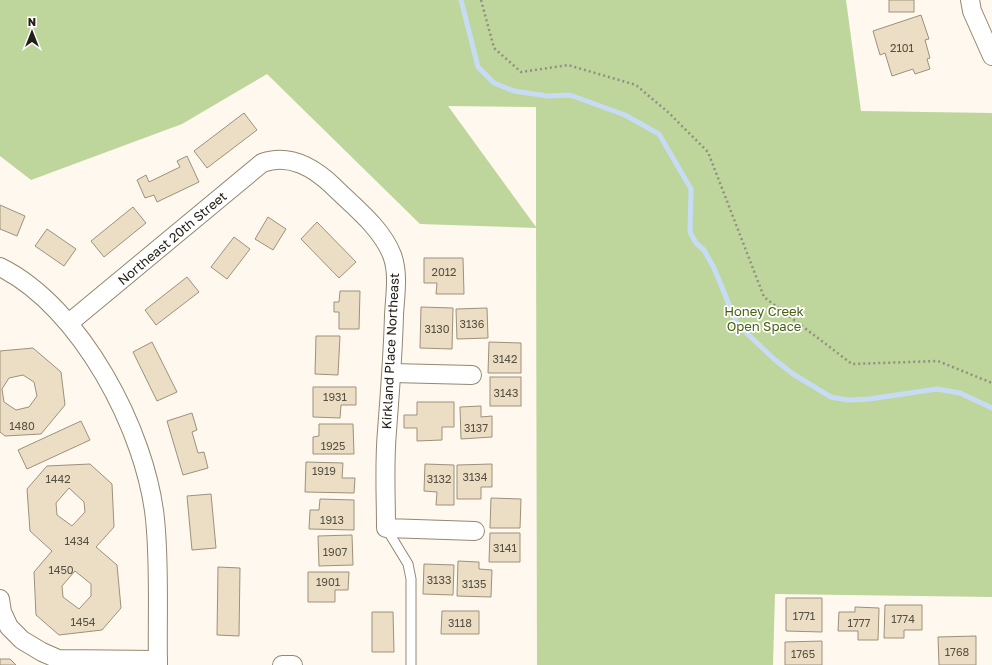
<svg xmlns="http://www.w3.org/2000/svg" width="992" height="665" viewBox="0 0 992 665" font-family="'Golos Text',sans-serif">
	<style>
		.green { fill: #bed69b; fill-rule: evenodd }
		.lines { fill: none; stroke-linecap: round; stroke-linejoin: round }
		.stream { stroke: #c8dbf5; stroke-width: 5 }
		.building { fill: #ebdec5; stroke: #9e917a; fill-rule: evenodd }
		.lane-casing { stroke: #938770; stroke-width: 11 }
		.street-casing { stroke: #938770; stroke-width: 20 }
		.path { stroke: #938e84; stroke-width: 2.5; stroke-dasharray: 2 3; stroke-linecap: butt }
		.lane { stroke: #fff; stroke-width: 9 }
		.street { stroke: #fff; stroke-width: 18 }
		.labels { text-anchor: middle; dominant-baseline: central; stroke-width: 3.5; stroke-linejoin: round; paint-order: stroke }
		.number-label { font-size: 11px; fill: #565042 }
		.street-label { font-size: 13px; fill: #252017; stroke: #fff }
		.park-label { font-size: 13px; fill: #486111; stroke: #fff }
	</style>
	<rect width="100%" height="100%" fill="#fef8ee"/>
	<path class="green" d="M 0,0 L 846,0 L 861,111 L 992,113 L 992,597 L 775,594 L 773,665 L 537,665 L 536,228 L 420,224 L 267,74 L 182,124 L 31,180 L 0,156 ZM 448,106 L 536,107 L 536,227 Z"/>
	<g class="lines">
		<polyline class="stream" points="461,0 478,67 494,83 514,91 548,96 570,95 625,115 659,134 691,189 690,232 696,243 704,250 714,268 737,324 774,359 793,374 831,397 848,400 869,399 937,389 960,393 992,408"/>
	</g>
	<g class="building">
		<rect x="889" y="0" width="25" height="12"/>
		<polygon points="921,15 929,39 925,40 930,58 927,59 930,69 915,74 913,69 892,76 885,53 880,55 873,31"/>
		<polygon points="244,113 257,130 207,168 194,151"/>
		<polygon points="187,156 199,182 157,202 154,195 145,198 137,180 146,175 149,182 180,167 177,161"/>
		<polygon points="0,205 25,216 17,236 0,229"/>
		<polygon points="133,207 146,223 104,257 91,241"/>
		<polygon points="268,217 286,229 273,250 255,239"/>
		<polygon points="317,222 356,262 339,278 301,239"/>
		<polygon points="47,229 76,249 64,266 35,246"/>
		<polygon points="234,237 250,249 227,279 211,267"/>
		<polygon points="424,258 463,258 464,294 436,294 437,283 424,283"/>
		<polygon points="187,277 199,292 156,325 145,310"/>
		<polygon points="340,291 360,291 359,329 339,329 339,312 334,312 334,302 339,302"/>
		<polygon points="421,307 453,308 452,349 420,348"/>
		<polygon points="487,308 488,338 457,339 456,309"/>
		<polygon points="316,336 340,336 338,375 315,374"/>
		<polygon points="152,342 177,392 157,401 133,352"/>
		<polygon points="489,342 521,343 521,373 488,373"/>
		<path d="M 33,348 L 61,372 L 65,405 L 41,434 L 5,436 L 0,432 L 0,351 ZM 23,375 L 34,382 L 37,396 L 29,407 L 16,410 L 4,402 L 2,389 L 9,378 Z"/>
		<rect x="490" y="377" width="31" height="29"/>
		<polygon points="313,387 356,387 356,405 341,405 340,418 313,417"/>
		<polygon points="417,402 454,402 454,427 442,427 442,440 417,441 417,428 404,428 404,415 417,415"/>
		<polygon points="481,406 481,417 492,416 492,437 461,439 460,407"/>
		<polygon points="192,413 197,430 192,432 198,453 204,452 208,468 183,475 167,421"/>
		<polygon points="81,421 90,440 27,469 18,450"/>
		<polygon points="319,424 353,424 354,454 313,454 313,437 319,436"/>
		<polygon points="306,462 343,463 342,478 355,478 354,493 305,492"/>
		<path d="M 90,464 L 112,484 L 114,527 L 96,547 L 117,565 L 121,608 L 102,630 L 59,635 L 36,615 L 34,572 L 52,551 L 30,531 L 27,489 L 47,466 ZM 69,488 L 84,502 L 85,512 L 72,526 L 57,515 L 56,503 ZM 75,571 L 91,584 L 91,596 L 79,609 L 63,597 L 62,586 Z"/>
		<polygon points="425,464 454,465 454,505 436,505 437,492 424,491"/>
		<polygon points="492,464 492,487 481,487 481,499 457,499 457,465"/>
		<polygon points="211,494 216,548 192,550 187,496"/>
		<polygon points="491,498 521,499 520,528 490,528"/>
		<polygon points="320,499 354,500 354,530 309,529 310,510 319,510"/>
		<polygon points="490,533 520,533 520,562 489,562"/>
		<polygon points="352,535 353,565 319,566 318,536"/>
		<polygon points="458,561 479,562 479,569 492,570 491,597 457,596"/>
		<polygon points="424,564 454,565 453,595 423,594"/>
		<polygon points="218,567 240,568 239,636 217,635"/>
		<polygon points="308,572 349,572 348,590 335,590 335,602 308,602"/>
		<polygon points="786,598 822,598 822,632 786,631"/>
		<polygon points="885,605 922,605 922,630 904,630 904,638 884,638"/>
		<polygon points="855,607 879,608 878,640 858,640 858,631 838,631 839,612 855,612"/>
		<polygon points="442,611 479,611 479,634 441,634"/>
		<polygon points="372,612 393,612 394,652 372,652"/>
		<polygon points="976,636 976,665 939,665 938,637"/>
		<polygon points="822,641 822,665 785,665 785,642"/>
		<polygon points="0,659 10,659 16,665 0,665"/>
	</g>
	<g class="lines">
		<g class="lane-casing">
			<polyline id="lane" points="386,528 408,564 411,579 411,665"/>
		</g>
		<g class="street-casing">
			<g id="street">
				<polyline points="970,0 972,11 992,56"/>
				<path d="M 0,267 C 81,307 146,431 155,519 C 160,568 157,616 158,665"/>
				<path d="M 69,323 L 262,163 C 290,153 314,168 333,186 C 354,207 381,227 392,255 C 399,273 395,296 394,315 C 393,354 390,392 387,431 C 384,463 386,496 386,528 L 475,531"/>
				<polyline points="392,373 472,375"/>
				<polyline points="0,599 2,612 9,627 22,640 42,652 58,659 158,660"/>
				<polyline points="282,665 293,665"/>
			</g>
		</g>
		<polyline class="path" points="481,0 494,48 521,72 568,65 636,85 669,113 708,152 764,297 852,364 938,361 992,383"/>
		<use href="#lane" class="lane"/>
		<use href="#street" class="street"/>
	</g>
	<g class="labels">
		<g class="number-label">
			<text x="902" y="47">2101</text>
			<text x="444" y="271">2012</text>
			<text x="472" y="323">3136</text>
			<text x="437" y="328">3130</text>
			<text x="505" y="358">3142</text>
			<text x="506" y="392">3143</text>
			<text x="335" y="396">1931</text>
			<text x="22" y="425">1480</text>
			<text x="476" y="427">3137</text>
			<text x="333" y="445">1925</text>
			<text x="324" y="470">1919</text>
			<text x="475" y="476">3134</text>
			<text x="58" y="478">1442</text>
			<text x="439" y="478">3132</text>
			<text x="332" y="519">1913</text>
			<text x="77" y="540">1434</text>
			<text x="505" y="547">3141</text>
			<text x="335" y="551">1907</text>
			<text x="61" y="569">1450</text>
			<text x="439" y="579">3133</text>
			<text x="328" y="581">1901</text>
			<text x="474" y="583">3135</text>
			<text x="804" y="615">1771</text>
			<text x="903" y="618">1774</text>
			<text x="83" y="621">1454</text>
			<text x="460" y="622">3118</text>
			<text x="859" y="622">1777</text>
			<text x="957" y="651">1768</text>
			<text x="803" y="653">1765</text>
		</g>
		<g class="street-label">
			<text transform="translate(172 238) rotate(-40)">Northeast 20th Street</text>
			<text transform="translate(390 351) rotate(-87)">Kirkland Place Northeast</text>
		</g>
		<g class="park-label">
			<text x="764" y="311">Honey Creek<tspan x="764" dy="15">Open Space</tspan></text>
		</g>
	</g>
	<g transform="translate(32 32)" stroke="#ffffff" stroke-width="3" paint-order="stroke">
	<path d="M0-3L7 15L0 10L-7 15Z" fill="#252017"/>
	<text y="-6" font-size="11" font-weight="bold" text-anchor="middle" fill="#252017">N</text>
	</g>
</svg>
